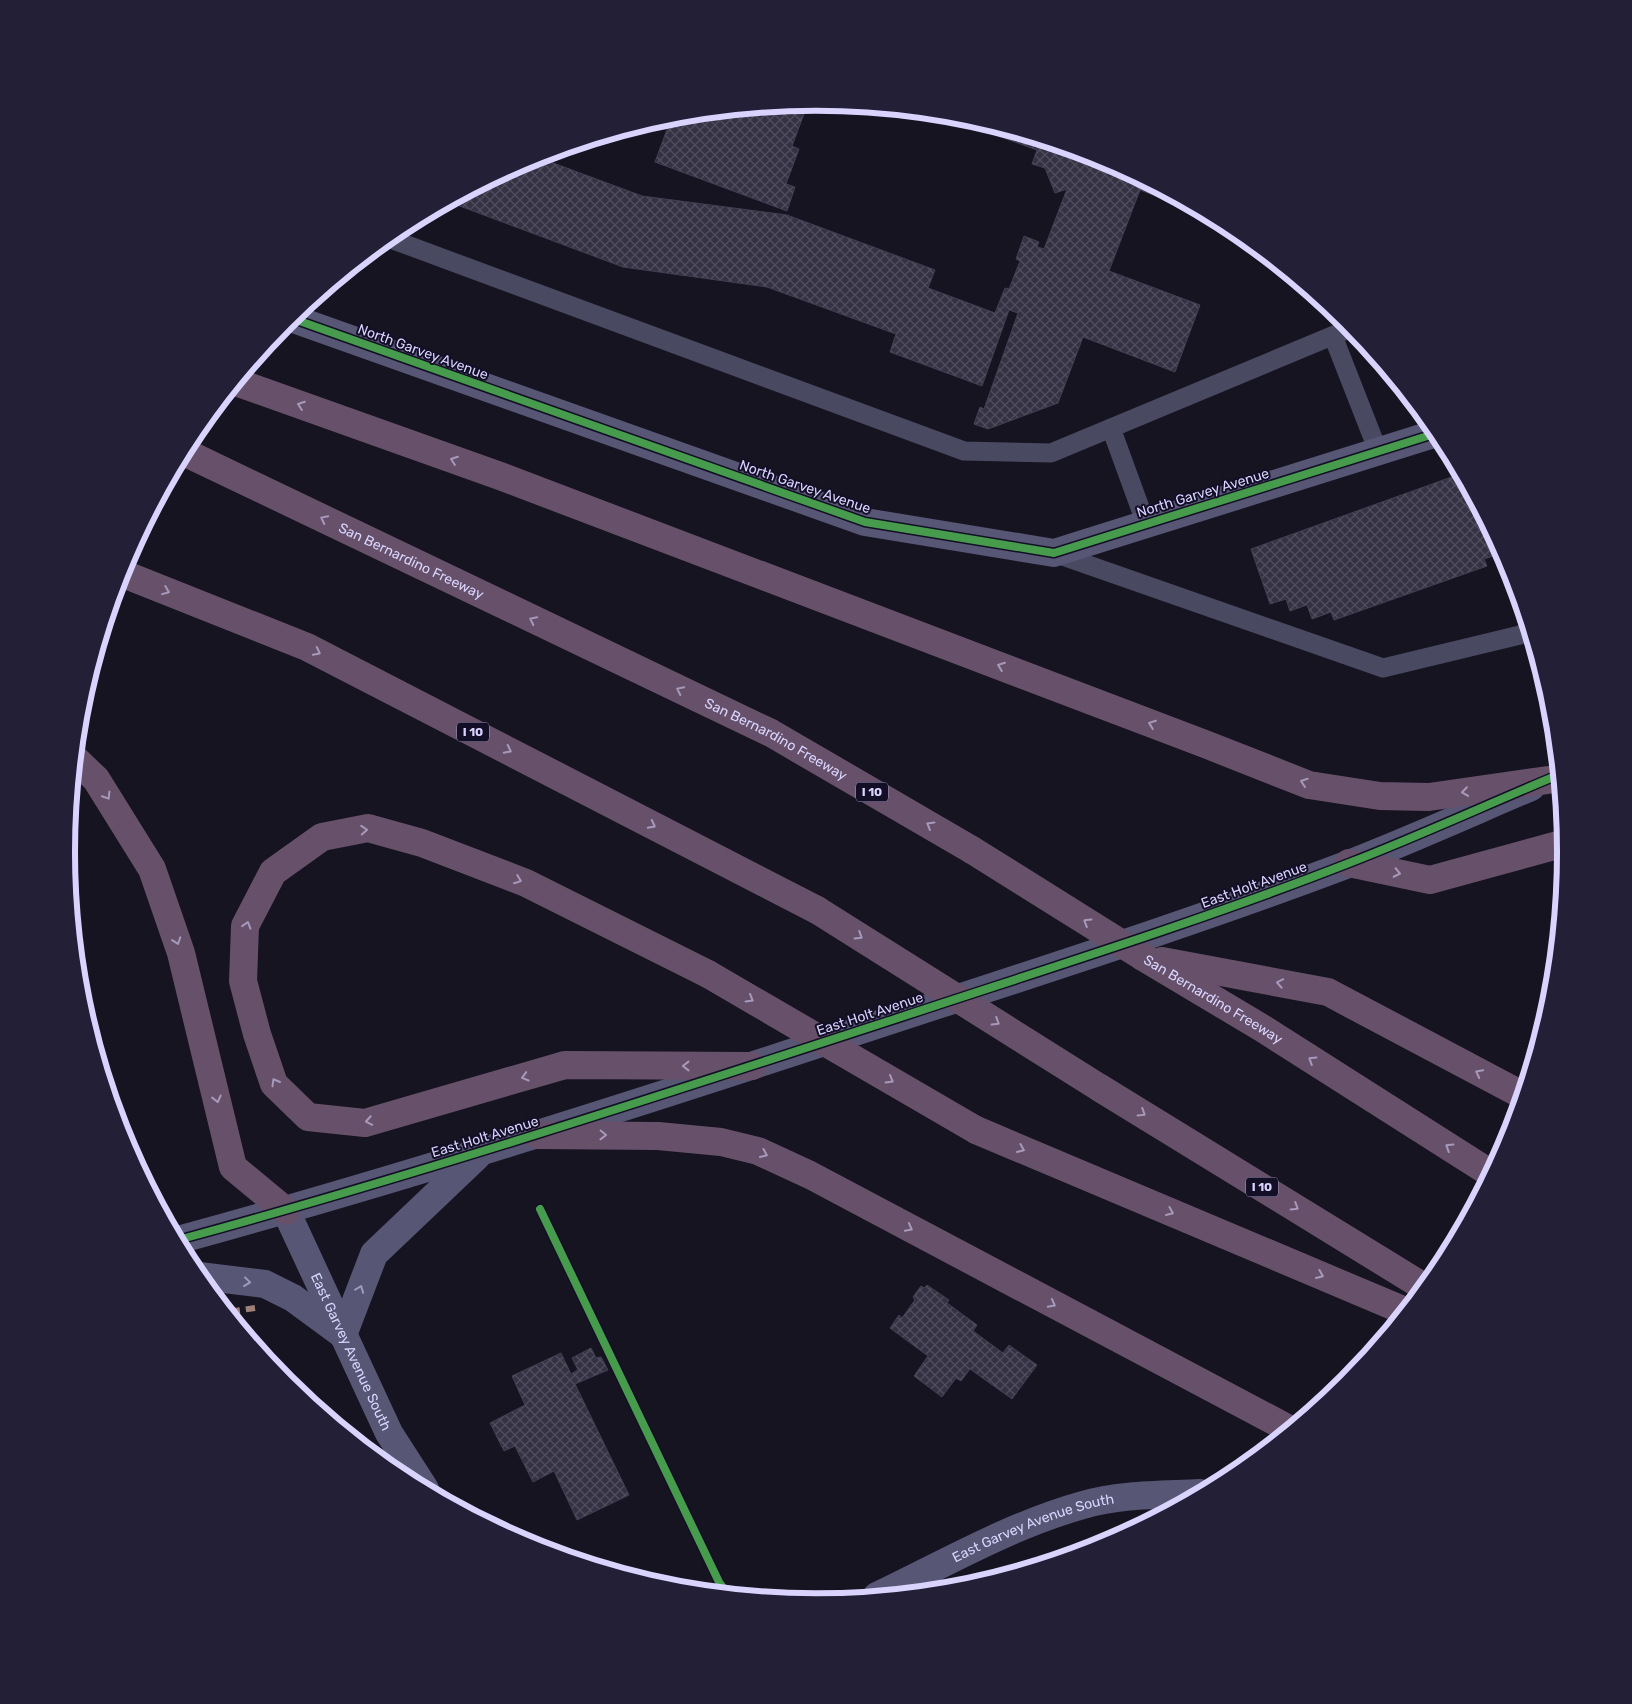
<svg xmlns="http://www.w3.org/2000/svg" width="1632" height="1704" viewBox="0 0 1632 1704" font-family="Rubik,sans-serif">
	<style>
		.building { fill: url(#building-cross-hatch); stroke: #433f54 }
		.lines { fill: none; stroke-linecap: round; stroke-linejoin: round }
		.lane { stroke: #4a4962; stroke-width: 19 }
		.secondary { stroke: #575674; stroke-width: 28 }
		.highway { stroke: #67516a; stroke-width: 28 }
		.highway-bridge { stroke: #67516a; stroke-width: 28 }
		.quiet { stroke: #9e8076; stroke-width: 6; stroke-dasharray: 12 6; stroke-linecap: butt }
		.cycleway-casing { stroke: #130f26; stroke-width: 11 }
		.cycleway { stroke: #469c4c; stroke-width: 8 }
		.oneway { stroke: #a699bc }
		.oneway2 { stroke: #9e9bc0 }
		.labels { text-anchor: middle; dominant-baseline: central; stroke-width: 4; stroke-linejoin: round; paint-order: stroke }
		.shield { fill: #130f26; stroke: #9e99be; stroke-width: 1 }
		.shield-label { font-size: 12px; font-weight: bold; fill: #d9d4ff }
		.street-label { font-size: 14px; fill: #d9d4ff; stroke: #130f26 }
		.rim { fill: none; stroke: #d9d4ff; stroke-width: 6 }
	</style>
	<defs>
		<pattern id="building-cross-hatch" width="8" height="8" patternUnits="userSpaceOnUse" patternTransform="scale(1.25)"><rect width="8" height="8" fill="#343243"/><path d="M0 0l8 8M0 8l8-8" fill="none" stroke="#514f5f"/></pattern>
	</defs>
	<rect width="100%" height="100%" fill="#161421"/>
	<g class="building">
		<polygon points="808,103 792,146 799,149 786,184 795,187 787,211 655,162 672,116"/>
		<polygon points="940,115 963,117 1103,159 1206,215 1140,190 1109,271 1200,305 1175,372 1083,337 1058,403 988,429 974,424 980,407 984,409 1018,313 1009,310 982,386 890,352 896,334 767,287 623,267 449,202 529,159 537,157 642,196 787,215 935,270 928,288 995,313 1005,288 1009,289 1020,261 1016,259 1024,236 1039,242 1037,247 1044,249 1067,189 1055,193 1045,168 1032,164 1037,150"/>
		<polygon points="1460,474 1502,553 1484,559 1487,566 1334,620 1331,612 1312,619 1307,605 1290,611 1286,599 1270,604 1251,549"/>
		<polygon points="927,1285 949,1300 947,1303 977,1325 973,1331 1003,1353 1009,1345 1037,1365 1012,1399 970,1369 961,1381 956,1378 942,1397 914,1376 928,1356 890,1328 899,1315 902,1318 915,1300 913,1297 921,1286 924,1288"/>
		<polygon points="591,1348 596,1358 601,1357 608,1370 575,1384 629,1495 577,1520 554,1471 533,1482 515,1446 504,1451 490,1423 525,1405 512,1376 561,1353 571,1374 578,1370 572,1358"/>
	</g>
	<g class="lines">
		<g class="lane">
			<polyline points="388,238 964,451 1051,453 1351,328"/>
			<polyline points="1333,336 1378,451"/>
			<polyline points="1111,428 1146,524"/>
			<polyline points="1054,553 1383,668 1520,635 1529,631"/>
		</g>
		<g class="secondary">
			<polyline points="291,318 865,522 1054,553 1437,433"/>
			<path id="s1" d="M 286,1211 L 389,1433 L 425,1489"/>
			<path d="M 178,1240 C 408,1177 636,1104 864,1029 C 1025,976 1187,925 1346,865 C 1408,841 1470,813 1531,787"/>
			<polyline points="199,1276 265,1284 293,1298 342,1334"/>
			<polyline points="343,1335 374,1254 477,1156"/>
			<path id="s2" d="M 877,1596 C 944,1564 1011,1525 1083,1505 C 1120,1494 1161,1495 1200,1493"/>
		</g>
		<g class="highway">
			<polyline points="236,382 500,476 1205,744 1309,785 1380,796 1429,797 1548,780"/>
			<path id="s3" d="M 184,452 L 771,733 L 972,850"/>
			<polyline points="121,573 307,647 817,910"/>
			<polyline points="75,759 96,779 152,869 181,953 233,1167 286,1211"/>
			<polyline points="1349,863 1430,880 1565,843"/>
			<path id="s4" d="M 1143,957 L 1262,1028 L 1490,1173"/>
			<polyline points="1162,961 1328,992 1522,1095"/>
			<polyline points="708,974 526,883 422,843 368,828 322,837 273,872 245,926 243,981 257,1034 274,1084 308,1117 365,1123 565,1065 752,1066"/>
			<polyline points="1100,1088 1424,1287"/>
			<polyline points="976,1130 1405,1311"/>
			<polyline points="537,1135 658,1136 721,1142 758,1151 810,1175 1289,1429"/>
		</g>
		<g class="highway-bridge">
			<polyline points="972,850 1143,957"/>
			<polyline points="817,910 1100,1088"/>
			<polyline points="708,974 976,1130"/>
		</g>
		<g class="quiet">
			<polyline points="228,1312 255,1308"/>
			<polyline points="1063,1557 1106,1543"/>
		</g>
		<g class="cycleway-casing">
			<g id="cycleway">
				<polyline points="291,318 865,522 1054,553 1437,433"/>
				<polyline points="540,1209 719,1582 727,1593"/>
				<path d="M 178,1240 C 420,1174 659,1096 898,1018 C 1049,968 1201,921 1349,863 C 1419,836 1488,804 1558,775"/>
			</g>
		</g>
		<use href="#cycleway" class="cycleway"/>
	</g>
	<defs><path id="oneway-chevron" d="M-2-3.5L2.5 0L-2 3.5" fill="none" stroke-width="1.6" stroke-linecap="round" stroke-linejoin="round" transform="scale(1.25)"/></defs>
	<g class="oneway">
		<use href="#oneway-chevron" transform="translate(301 405) rotate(-160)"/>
		<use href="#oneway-chevron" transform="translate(454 460) rotate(-160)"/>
		<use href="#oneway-chevron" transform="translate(324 519) rotate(-154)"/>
		<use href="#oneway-chevron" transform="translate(166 591) rotate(22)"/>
		<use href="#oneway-chevron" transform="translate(533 620) rotate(-154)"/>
		<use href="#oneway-chevron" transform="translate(317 652) rotate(27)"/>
		<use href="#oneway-chevron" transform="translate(1001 666) rotate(-159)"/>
		<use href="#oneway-chevron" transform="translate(680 690) rotate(-154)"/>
		<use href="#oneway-chevron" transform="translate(1152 724) rotate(-159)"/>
		<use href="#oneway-chevron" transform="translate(508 750) rotate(27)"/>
		<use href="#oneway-chevron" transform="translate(1304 782) rotate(-161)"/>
		<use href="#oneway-chevron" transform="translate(1465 792) rotate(172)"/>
		<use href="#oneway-chevron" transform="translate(107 796) rotate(58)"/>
		<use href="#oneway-chevron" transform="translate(652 825) rotate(27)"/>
		<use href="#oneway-chevron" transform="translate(930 825) rotate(-150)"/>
		<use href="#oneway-chevron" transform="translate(364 830) rotate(-4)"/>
		<use href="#oneway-chevron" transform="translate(1397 873) rotate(12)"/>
		<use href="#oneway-chevron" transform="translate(518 880) rotate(21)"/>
		<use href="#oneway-chevron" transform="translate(1087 922) rotate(-148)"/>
		<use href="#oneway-chevron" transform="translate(247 925) rotate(-73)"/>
		<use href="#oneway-chevron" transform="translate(859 936) rotate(32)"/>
		<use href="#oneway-chevron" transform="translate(177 941) rotate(71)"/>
		<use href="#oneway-chevron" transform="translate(1280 983) rotate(-169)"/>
		<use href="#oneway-chevron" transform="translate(750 999) rotate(30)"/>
		<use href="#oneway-chevron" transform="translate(996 1022) rotate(32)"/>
		<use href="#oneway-chevron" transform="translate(1312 1060) rotate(-148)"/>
		<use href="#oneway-chevron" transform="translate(686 1066) rotate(-180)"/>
		<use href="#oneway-chevron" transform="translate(1479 1073) rotate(-153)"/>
		<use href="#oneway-chevron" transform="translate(525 1077) rotate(164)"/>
		<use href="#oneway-chevron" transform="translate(890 1080) rotate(30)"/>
		<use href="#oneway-chevron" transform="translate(275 1082) rotate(-120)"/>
		<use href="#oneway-chevron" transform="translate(217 1099) rotate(76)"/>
		<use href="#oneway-chevron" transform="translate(1142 1113) rotate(32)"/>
		<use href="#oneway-chevron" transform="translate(369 1121) rotate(170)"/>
		<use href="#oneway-chevron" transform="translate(603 1135) rotate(1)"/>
		<use href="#oneway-chevron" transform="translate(1449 1147) rotate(-148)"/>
		<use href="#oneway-chevron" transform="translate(1021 1149) rotate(23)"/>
		<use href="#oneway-chevron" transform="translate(764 1154) rotate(24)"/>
		<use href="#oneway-chevron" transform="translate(1295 1207) rotate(32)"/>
		<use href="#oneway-chevron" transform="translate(1170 1212) rotate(23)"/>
		<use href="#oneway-chevron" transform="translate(909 1228) rotate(28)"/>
		<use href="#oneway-chevron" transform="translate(1320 1275) rotate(23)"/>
		<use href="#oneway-chevron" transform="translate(1052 1304) rotate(28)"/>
	</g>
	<g class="oneway2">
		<use href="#oneway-chevron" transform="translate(247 1282) rotate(7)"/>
		<use href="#oneway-chevron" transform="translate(360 1289) rotate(-69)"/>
	</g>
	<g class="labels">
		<g class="shield">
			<rect x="457" y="722.5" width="32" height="19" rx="4"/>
			<rect x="856" y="782.5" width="32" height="19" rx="4"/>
			<rect x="1246" y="1177.5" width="32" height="19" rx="4"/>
		</g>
		<g class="shield-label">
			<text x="473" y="732">I 10</text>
			<text x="872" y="792">I 10</text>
			<text x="1262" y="1187">I 10</text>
		</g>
		<g class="street-label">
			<text transform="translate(423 352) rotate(20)">North Garvey Avenue</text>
			<text transform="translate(805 487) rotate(19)">North Garvey Avenue</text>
			<text transform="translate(1203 493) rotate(-17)">North Garvey Avenue</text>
			<text stroke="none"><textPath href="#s3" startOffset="252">San Bernardino Freeway</textPath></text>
			<text stroke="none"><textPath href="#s3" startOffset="658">San Bernardino Freeway</textPath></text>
			<text transform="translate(1254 885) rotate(-20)">East Holt Avenue</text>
			<text stroke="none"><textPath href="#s4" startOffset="82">San Bernardino Freeway</textPath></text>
			<text transform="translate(870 1014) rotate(-18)">East Holt Avenue</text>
			<text transform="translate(485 1137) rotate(-17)">East Holt Avenue</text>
			<text stroke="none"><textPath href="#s1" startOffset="155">East Garvey Avenue South</textPath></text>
			<text stroke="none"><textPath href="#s2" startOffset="171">East Garvey Avenue South</textPath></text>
		</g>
	</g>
	<path d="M0 0H1632V1704H0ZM75 852a741 741 0 1 1 1482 0a741 741 0 1 1-1482 0Z" fill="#231f37" fill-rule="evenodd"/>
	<path class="rim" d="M75 852a741 741 0 1 1 1482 0a741 741 0 1 1-1482 0Z"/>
</svg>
